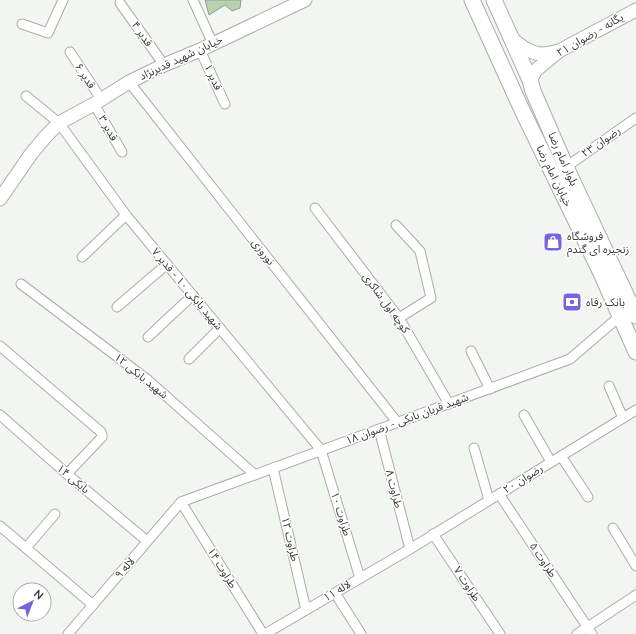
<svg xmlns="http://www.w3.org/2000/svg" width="636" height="634" viewBox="0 0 636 634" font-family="'Nunito Sans','Noto Sans Arabic',sans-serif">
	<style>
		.building { fill: #b8d2af; stroke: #959a94 }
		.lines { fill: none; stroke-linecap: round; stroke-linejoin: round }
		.street-casing { stroke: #a9ada7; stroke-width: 11 }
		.secondary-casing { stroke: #a9ada7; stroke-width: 15 }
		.primary-casing { stroke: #a9ada7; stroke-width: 17 }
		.street { stroke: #fff; stroke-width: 9 }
		.secondary { stroke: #fff; stroke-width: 13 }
		.primary { stroke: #fff; stroke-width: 15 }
		.labels { text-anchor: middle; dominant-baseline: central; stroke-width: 3; stroke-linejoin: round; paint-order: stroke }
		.street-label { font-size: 11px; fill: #393a38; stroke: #fff }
		.poi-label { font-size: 11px; fill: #393a38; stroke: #fff; text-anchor: start }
	</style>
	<rect width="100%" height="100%" fill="#f2f6f0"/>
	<polygon class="building" points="205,0 241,0 240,8 232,11 225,5 209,15"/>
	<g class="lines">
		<g class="street-casing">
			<g id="street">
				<polyline points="193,0 213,44"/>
				<polyline points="120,3 164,65"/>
				<polyline points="22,24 48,33 63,0"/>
				<polyline points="200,50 225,104"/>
				<polyline points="70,52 101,99"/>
				<polyline points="129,82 397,422"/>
				<polyline points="26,96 59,123 126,215 321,450 360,578"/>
				<polyline points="94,104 122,152"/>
				<polyline points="566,167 636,118"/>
				<polyline points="315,208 399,318 449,404"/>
				<polyline points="396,225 420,251 431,298 399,318"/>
				<polyline points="82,257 126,215"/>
				<polyline points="21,284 148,380 255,475"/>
				<polyline points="117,307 167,264"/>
				<polyline points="148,337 193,295"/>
				<polyline points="0,346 101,432 102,435 102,437 67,474"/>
				<polyline points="471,351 490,389"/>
				<polyline points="189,359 220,328"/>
				<polyline points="609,386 623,418"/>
				<polyline points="0,415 67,474 147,541"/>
				<polyline points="524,415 551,462"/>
				<polyline points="379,429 410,549"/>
				<polyline points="474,448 489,500"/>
				<polyline points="561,456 588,497"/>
				<polyline points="273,468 306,610"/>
				<polyline points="499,494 592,634"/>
				<polyline points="181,502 263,634"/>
				<polyline points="0,526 93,605"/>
				<polyline points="613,528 636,566"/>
				<polyline points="433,534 500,634"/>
				<polyline points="26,548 55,514"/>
				<polyline points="335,593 361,634"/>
				<polyline points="68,634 181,502 570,359 620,316"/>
				<polyline points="265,634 410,549 636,410"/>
				<polyline points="577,634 636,595"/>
			</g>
		</g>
		<g class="secondary-casing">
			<g id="secondary">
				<path d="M 511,38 C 520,45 530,54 543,54 C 548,54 554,52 559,51"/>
				<polyline points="530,80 536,70 559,51 636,10"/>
				<polyline points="0,199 31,154 46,136 59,123 94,104 129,82 164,65 200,50 305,0"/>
			</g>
		</g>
		<g class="primary-casing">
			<g id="primary">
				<polyline points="472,0 522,110 600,271 636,352"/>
				<polyline points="494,0 530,80 533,91 566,167 636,316"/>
			</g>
		</g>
		<use href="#street" class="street"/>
		<use href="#secondary" class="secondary"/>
		<use href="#primary" class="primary"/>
	</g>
	<defs>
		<g id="shop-square" transform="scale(1)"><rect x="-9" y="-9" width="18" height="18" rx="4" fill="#7862dd" stroke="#fff"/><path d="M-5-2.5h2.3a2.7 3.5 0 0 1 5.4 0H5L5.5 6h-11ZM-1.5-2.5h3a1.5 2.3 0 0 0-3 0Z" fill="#fff"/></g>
		<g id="bank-square" transform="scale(1)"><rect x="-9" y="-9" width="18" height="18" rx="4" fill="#7862dd" stroke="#fff"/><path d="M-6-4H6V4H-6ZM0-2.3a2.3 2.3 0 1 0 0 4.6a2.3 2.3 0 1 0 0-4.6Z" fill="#fff"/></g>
	</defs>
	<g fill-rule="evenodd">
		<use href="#shop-square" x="553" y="242"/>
		<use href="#bank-square" x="572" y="302"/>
	</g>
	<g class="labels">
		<g class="street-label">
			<text transform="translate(142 34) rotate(55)">قدیر ۴</text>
			<text transform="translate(590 35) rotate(-30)">یگانه - رضوان ۲۱</text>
			<text transform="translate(181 58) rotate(-25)">خيابان شهيد قديرنژاد</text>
			<text transform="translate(85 76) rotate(57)">قدیر ۶</text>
			<text transform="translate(213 77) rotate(65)">قدیر ۱</text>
			<text transform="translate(108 128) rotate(61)">قدیر ۳</text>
			<text transform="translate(601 142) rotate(-35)">رضوان ۲۳</text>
			<text transform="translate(563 159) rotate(66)">بلوار امام رضا</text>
			<text transform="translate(554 176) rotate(64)">خیابان امام رضا</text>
			<text transform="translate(263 252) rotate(52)">نوروزی</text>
			<text transform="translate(187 289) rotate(50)">شهید بابکی ۱۰ - قدیر ۷</text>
			<text transform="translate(386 303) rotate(54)">کوچه اول شاکری</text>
			<text transform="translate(141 376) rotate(39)">شهید بابکی ۱۲</text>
			<text transform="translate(407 419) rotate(-20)">شهید قربان بابکی - رضوان ۱۸</text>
			<text transform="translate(73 479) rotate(40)">بابکی ۱۴</text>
			<text transform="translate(523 479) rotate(-32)">رضوان ۲۰</text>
			<text transform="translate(394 489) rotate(76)">طراوت ۸</text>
			<text transform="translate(341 514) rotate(73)">طراوت ۱۰</text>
			<text transform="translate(290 539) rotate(77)">طراوت ۱۲</text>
			<text transform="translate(543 560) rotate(56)">طراوت ۵</text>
			<text transform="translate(125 568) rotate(-49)">لاله ۹</text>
			<text transform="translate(222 568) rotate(58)">طراوت ۱۴</text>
			<text transform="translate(467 584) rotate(56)">طراوت ۷</text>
			<text transform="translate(337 591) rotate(-31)">لاله ۱۱</text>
		</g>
		<g class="poi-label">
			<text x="567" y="236">فروشگاه<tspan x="567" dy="13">زنجیره ای گندم</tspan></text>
			<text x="586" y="302">بانک رفاه</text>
		</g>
	</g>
	<g transform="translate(32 602) rotate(42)"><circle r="19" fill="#ffffff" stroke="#b0b0af"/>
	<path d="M0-3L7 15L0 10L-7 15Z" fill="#7862dd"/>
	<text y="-6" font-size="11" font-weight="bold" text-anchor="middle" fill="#393a38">N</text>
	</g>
</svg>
